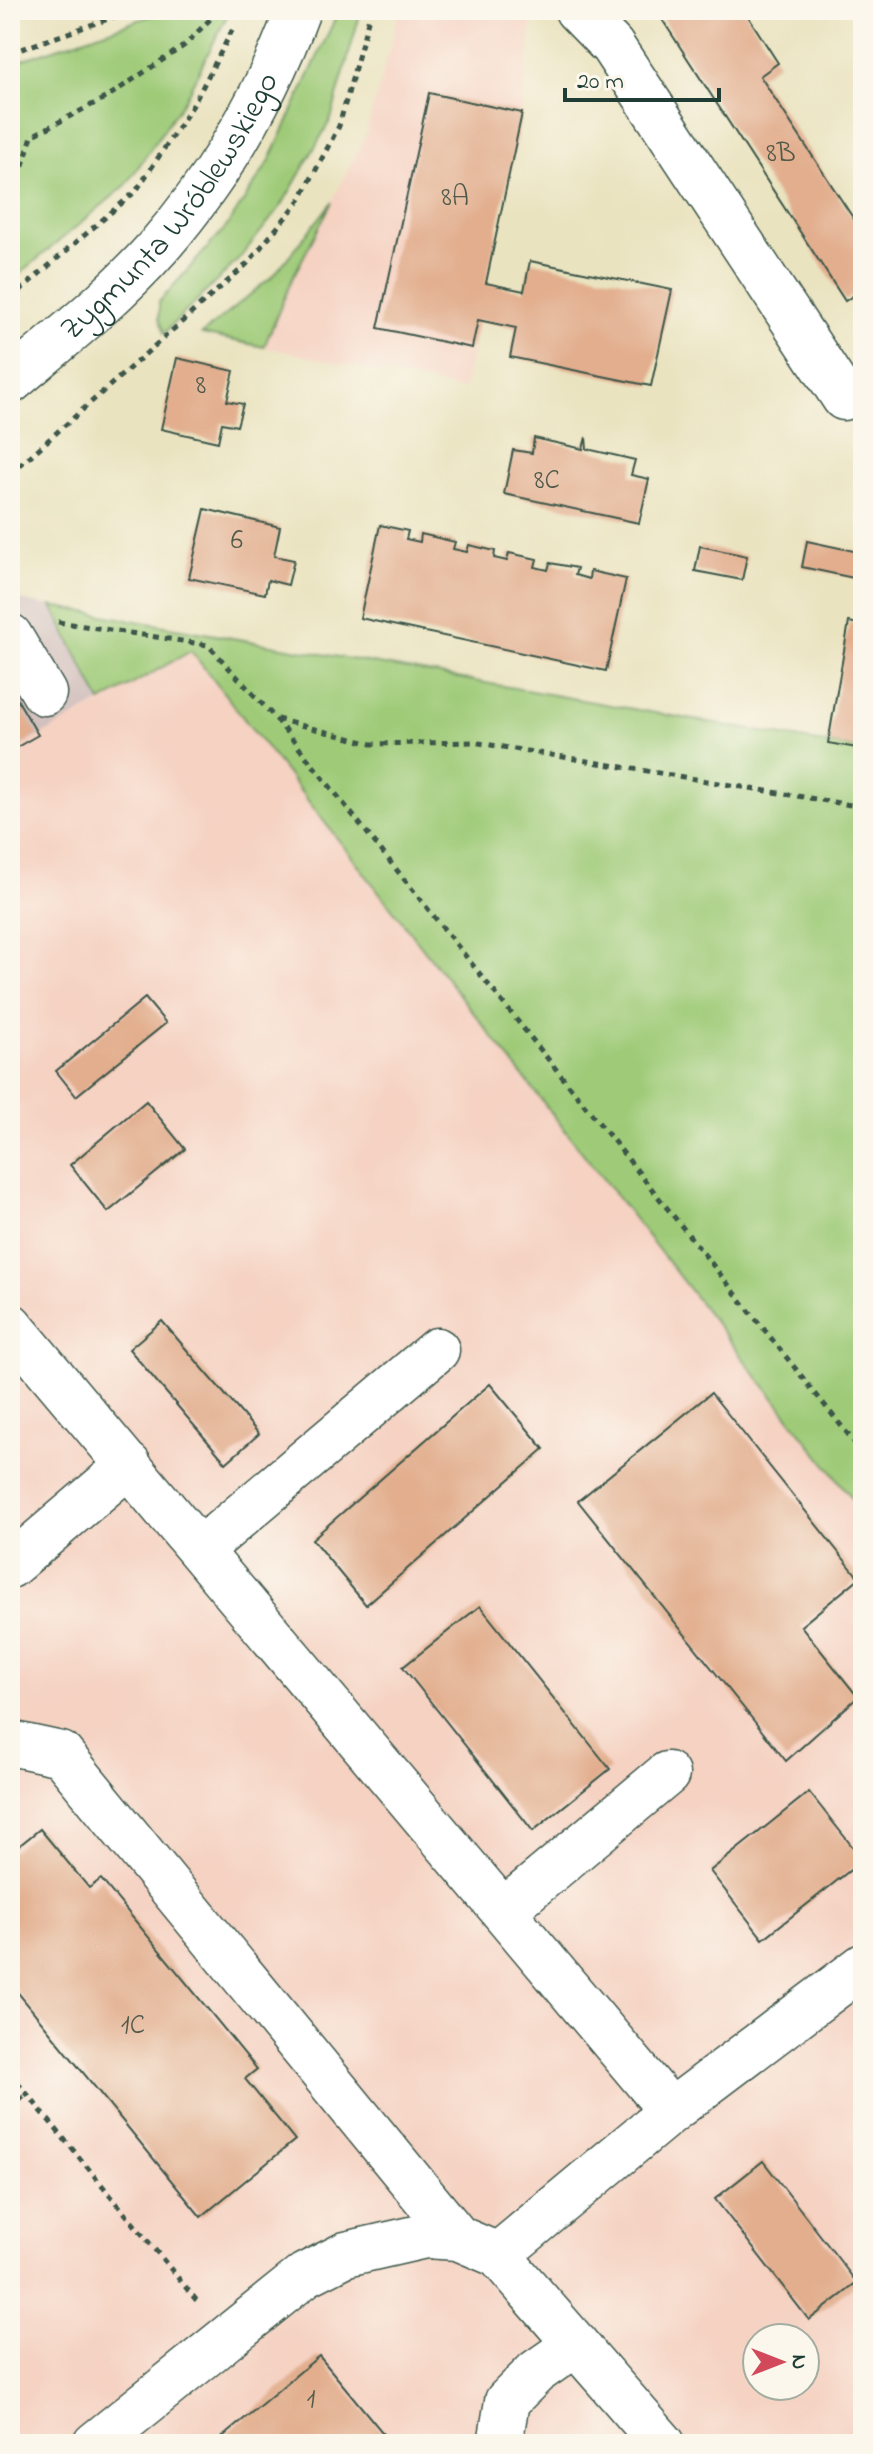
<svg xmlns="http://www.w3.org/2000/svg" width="873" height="2454" viewBox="0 0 873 2454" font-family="'Indie Flower',sans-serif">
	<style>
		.built { fill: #f5d2c2; fill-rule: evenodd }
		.industrial { fill: #d1bfbd }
		.green { fill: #9fcb78; stroke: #5f8456; stroke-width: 2 }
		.building { fill: #e2ae8e }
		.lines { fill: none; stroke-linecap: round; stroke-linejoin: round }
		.minor-casing { stroke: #3d5649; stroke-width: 47 }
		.path { stroke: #3d5649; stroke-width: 5; stroke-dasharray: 6 6; stroke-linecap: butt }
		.minor { stroke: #fff; stroke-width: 44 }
		.labels { text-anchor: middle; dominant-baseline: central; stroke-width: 8; stroke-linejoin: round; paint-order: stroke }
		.number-label { font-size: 28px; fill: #50594a }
		.street-label { font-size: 32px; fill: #1f3d34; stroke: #fbf7ec }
	</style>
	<rect width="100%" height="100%" fill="#fbf7ec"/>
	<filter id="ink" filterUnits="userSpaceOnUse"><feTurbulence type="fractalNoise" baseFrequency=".0125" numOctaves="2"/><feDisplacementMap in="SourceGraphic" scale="16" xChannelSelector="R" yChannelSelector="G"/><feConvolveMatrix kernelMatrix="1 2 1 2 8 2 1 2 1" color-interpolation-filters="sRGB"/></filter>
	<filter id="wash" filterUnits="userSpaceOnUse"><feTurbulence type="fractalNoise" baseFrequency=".006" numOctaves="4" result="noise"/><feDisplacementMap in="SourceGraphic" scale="32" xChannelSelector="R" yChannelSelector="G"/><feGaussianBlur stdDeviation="1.8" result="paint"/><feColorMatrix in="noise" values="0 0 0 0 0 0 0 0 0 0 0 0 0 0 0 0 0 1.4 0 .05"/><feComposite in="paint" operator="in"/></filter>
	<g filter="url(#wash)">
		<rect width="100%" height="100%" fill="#eae3c0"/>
		<g class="built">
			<polygon points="400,10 533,10 522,113 464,390 264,347 292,279 365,137"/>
			<path d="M 191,651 L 863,1512 L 863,2444 L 10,2444 L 10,752 ZM 757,2338 L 805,2338 L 805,2386 L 757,2386 Z"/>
		</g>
		<polygon class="industrial" points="10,598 52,606 101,702 10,752"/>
		<g class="green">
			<polygon points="168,10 230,10 186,97 126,185 10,282 10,64"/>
			<polygon points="339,10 361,10 331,119 282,205 238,260 164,333 159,318 159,302 228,225 270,160"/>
			<polygon points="332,202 292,279 264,347 202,334 274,275"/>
			<polygon points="52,606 863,750 863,1512 191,651 101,702"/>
		</g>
		<g id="blocks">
			<g class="building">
				<polygon points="656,10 744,10 778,63 760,76 863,233 863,289 845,301"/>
				<polygon points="429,93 522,113 486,283 524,291 530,261 672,290 651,386 510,357 516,328 478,320 472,348 378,328"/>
				<polygon points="177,358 234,371 227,401 243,404 237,426 222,423 218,442 161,429"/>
				<polygon points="586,437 587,449 635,460 631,475 649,479 639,523 504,494 513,450 532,453 534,438 583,449"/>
				<polygon points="205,509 280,527 274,556 294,560 288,585 268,580 265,594 189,578"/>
				<polygon points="380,525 408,531 406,539 420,542 421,534 455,542 453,549 467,552 469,545 495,551 494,558 507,561 509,553 537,559 535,567 548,570 550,563 577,568 575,575 589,579 590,571 626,579 606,671 360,618"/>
				<polygon points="807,541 863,553 863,580 802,567"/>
				<polygon points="700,546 747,556 742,580 695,571"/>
				<polygon points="849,622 863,625 863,749 828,743"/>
				<polygon points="10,687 38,735 10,751"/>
				<polygon points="145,998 166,1023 76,1096 56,1071"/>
				<polygon points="146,1101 185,1149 108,1212 70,1165"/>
				<polygon points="162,1321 259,1434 226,1463 129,1349"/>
				<polygon points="490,1384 544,1449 366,1605 312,1539"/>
				<polygon points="711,1393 859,1578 801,1626 858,1697 786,1761 578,1501"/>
				<polygon points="480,1606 610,1769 533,1831 403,1667"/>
				<polygon points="809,1792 863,1860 763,1939 710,1871"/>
				<polygon points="40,1829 89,1888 101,1879 257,2069 245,2079 295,2140 201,2217 10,1983 10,1853"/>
				<polygon points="763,2161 857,2283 809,2320 715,2199"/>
				<polygon points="319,2356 392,2444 214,2444"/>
			</g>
		</g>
	</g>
	<g filter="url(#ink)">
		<use href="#blocks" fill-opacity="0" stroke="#3d5649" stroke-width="2"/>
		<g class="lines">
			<g class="minor-casing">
				<g id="minor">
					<polyline points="577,10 612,46 844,398"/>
					<path id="s1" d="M 10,382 C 61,339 115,296 159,246 C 220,176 266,97 298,10"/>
					<polyline points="10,636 44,693"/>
					<polyline points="10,1325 671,2111 498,2255"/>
					<polyline points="200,1550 437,1350"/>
					<polyline points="10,1566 129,1465"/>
					<polyline points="10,1743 61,1754 458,2238"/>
					<polyline points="503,1911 667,1774"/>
					<polyline points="671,2111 863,1966"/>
					<polyline points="95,2444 305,2275 346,2254 425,2236 458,2238 498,2255 663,2444"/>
					<polyline points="500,2444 507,2401 536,2372 576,2344"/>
				</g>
			</g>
			<g class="path">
				<polyline points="10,53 134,10"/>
				<polyline points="10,168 23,165 32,136 107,97 185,45 219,10"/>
				<polyline points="10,299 136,191 193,105 235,25"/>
				<polyline points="10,474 247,264 300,200 339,126 371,10"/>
				<polyline points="58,622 208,645 276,719 863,1453"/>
				<polyline points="277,719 372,744 473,742 863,807"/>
				<polyline points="10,2073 197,2301"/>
				<polyline points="10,2108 27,2094"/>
			</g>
			<use href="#minor" class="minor"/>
		</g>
	</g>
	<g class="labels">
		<g class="number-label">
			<text x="781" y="154">8B</text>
			<text x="455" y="198">8A</text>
			<text x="201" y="386">8</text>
			<text x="547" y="481">8C</text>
			<text x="237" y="541">6</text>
			<text x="133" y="2026">1C</text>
			<text x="311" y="2400">1</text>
		</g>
		<g class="street-label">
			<text stroke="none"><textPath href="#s1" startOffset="240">Zygmunta Wróblewskiego</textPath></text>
		</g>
	</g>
	<rect width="873" height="2454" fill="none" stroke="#fbf7ec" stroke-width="40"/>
	<g transform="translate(781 2362) rotate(90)"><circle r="38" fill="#fbf7ec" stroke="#a3ada2" stroke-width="2"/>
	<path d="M0-6L14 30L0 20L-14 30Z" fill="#d1495b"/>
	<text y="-12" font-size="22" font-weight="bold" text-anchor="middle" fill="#1f3d34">N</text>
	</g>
	<path d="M565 88v12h154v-12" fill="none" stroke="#1f3d34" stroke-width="4"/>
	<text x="577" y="88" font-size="24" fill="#1f3d34" stroke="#fbf7ec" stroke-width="6" paint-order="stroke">20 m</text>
</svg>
